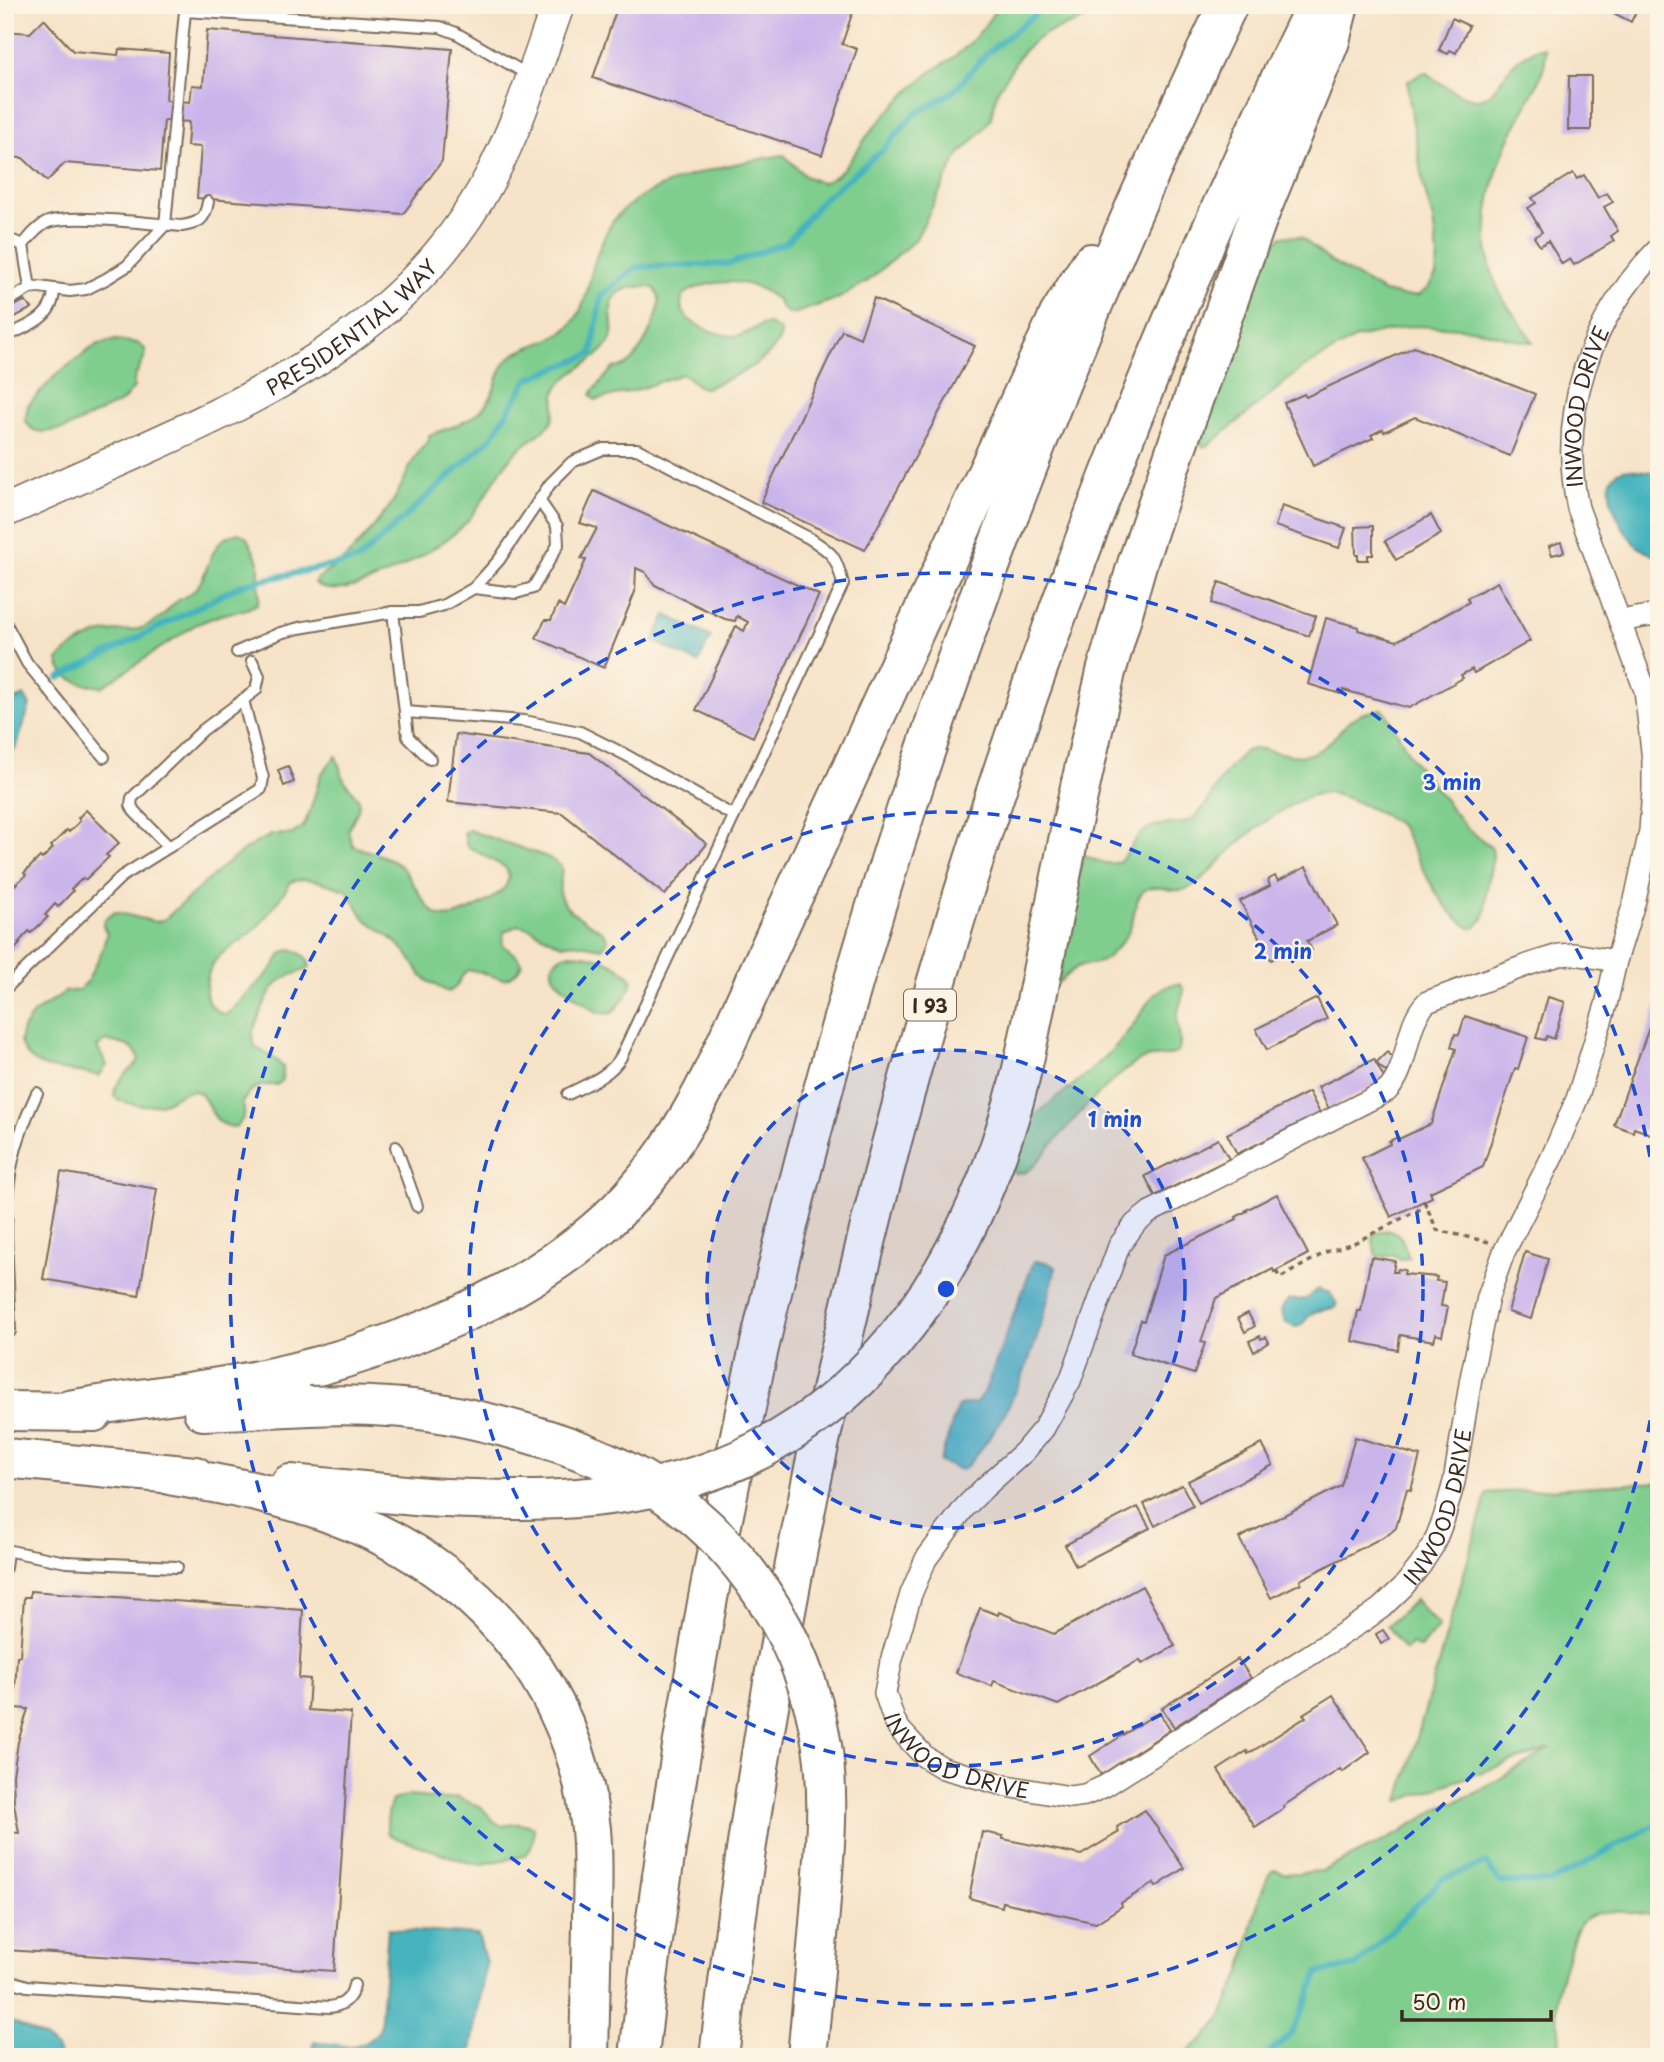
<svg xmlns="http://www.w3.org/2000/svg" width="1664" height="2062" viewBox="0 0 1664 2062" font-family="'Playpen Sans',sans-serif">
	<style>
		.green { fill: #7fce8e; stroke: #5d7c56; stroke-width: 2 }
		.water { fill: #45b4be; stroke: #406f6e; stroke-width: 2 }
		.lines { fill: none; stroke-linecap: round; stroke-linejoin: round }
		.stream { stroke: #45b4be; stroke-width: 6 }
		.building { fill: #cab5eb }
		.lane-casing { stroke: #7c6b5a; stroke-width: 14 }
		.street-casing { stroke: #7c6b5a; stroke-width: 24 }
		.secondary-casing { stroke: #7c6b5a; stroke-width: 35 }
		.highway-casing { stroke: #7c6b5a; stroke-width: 42 }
		.path { stroke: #7c6b5a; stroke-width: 3.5; stroke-dasharray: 5 5; stroke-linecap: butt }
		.lane { stroke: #fff; stroke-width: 10 }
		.street { stroke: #fff; stroke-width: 21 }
		.secondary { stroke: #fff; stroke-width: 32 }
		.highway { stroke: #fff; stroke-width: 38 }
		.highway-bridge-casing { stroke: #7c6b5a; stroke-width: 42; stroke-linecap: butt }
		.highway-bridge { stroke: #fff; stroke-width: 38 }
		.ring { fill: none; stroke: #1d4ed8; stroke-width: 3.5; stroke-dasharray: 12 9 }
		.labels { text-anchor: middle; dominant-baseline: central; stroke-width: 5; stroke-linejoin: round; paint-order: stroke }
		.shield { fill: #fcf5e5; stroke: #75675a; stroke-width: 2 }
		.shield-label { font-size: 19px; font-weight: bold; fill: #3b2a1e }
		.street-label { font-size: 21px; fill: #3b2a1e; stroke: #fcf5e5 }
		.centre { fill: #1d4ed8; stroke: #fcf5e5; stroke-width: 3.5 }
		.ring-label { font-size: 21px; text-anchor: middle; font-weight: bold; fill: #1d4ed8; stroke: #fcf5e5; stroke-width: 5; stroke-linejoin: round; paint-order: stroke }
	</style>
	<rect width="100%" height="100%" fill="#fcf5e5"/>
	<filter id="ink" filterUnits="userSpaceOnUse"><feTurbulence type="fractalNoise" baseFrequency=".0143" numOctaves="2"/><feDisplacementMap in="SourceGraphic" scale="14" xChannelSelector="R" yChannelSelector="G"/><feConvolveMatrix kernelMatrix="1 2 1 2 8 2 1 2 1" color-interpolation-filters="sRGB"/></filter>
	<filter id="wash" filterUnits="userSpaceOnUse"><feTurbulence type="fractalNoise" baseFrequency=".00686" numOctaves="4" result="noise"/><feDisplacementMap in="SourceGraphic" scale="28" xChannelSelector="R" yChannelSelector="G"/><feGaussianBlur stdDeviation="1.57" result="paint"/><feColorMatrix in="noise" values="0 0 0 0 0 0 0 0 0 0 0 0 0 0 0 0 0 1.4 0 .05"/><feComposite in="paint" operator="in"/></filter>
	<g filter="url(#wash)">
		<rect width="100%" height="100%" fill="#f6e3c8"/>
		<g class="green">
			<path d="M 998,5 L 1109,5 L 1085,19 L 1047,33 L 1033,42 L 1020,55 L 997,92 L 991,118 L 982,131 L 957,157 L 916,239 L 868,281 L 839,298 L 793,314 C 784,312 780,308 778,300 C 771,296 765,290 758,288 C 735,278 703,281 683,295 C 680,303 680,309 686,316 C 693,326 723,337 736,336 C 747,336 755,325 766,324 C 772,324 776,328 781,331 C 780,359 729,379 706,388 C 696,389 693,378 682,374 L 636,390 L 595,400 L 591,395 L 593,391 L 613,368 C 617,367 621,368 624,366 C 638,361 658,318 659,304 C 660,297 658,294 654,288 C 641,285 623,286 615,297 C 605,311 618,328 609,343 C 597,361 574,368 560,384 C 550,394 559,412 550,424 C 541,435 527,441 517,451 C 494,473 484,506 461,528 C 438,549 340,610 314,582 C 320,575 335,568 344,559 C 360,545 373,527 387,510 C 404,489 408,459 429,441 L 429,435 C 452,427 478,421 491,397 C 496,386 498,373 505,363 C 520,344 552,345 570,326 C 589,305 588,277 598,252 C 603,238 611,221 622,211 C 658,178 730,164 777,156 L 784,155 L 805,176 L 821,183 C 846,176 856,149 872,130 C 887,112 911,88 930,73 C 935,68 942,65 948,61 C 970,47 985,28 998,5 Z"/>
			<path d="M 1544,47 C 1549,65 1538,82 1530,98 C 1523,113 1515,127 1508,141 C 1488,188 1476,246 1500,293 C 1509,311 1523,325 1533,342 L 1520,341 L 1473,329 L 1444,327 L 1410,326 L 1356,338 L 1301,369 L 1213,442 L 1207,446 L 1202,446 L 1200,439 L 1236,321 L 1253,292 L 1275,243 L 1282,236 L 1301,237 L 1330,261 L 1384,292 L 1403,296 L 1417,296 L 1428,288 L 1436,275 L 1438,257 L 1433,220 L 1423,184 L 1409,97 L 1408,81 L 1425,72 C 1512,138 1480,64 1544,47 Z"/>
			<path d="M 115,340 L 137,343 L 145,349 C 147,364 131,373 134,387 L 123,401 L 65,429 L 43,432 L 33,430 L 25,421 L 28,405 L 56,375 L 96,345 Z"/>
			<path d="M 239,533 L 247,538 L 259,562 L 259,598 L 257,604 L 247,609 L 220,615 L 195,625 L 102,687 C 85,685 61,681 58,660 C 66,649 85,639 99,634 C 124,627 136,637 161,617 C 166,613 171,606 176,602 C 183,597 193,594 198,586 C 212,566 209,538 239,533 Z"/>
			<path d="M 1382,709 L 1387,714 L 1412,759 L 1467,828 L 1492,848 L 1493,856 L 1486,893 L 1486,909 L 1483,919 L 1476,927 L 1470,928 C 1441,910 1427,876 1411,847 C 1408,840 1404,828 1398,824 C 1385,815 1341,792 1325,793 C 1299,794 1255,828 1235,846 C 1222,858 1211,873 1197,883 C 1174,900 1161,881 1147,889 C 1131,898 1137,922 1126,936 C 1120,944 1110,958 1100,962 C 1094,964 1086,964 1079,966 C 1071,970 1065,977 1058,983 L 1083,855 C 1133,879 1119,847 1147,829 C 1161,820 1179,828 1193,818 C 1206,809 1209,796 1218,784 C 1226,772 1236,760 1246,751 C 1263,743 1289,761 1310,754 C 1329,748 1337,732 1351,720 C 1360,713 1372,711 1382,709 Z"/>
			<path d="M 336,756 L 344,780 L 359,800 L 358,810 L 348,830 L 353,846 C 370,852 390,856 402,868 C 414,881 423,907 438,915 C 453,923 496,899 505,887 C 506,886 509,877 509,877 L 506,868 L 467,846 L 464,832 L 469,830 L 547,857 L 561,866 C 563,876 558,885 560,895 C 565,914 591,922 604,933 L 608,939 L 606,944 L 602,948 L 574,943 L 562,945 L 529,928 L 518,925 L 504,932 L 502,944 L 520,959 L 522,964 C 506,992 492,971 468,970 C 458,976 463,985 448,992 L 429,982 L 421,975 L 406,952 L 391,938 L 364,918 L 347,890 C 331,886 307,874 291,882 C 280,898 268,917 254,930 C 230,952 207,952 206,991 C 206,1004 214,1010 225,1015 L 232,1010 L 272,969 L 282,953 L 291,949 C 301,953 307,956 310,967 C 302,973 292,973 283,979 C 266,990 260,1016 252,1034 L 255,1047 L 274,1058 L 283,1067 C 283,1095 272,1080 257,1087 C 251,1090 245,1097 242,1103 C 247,1115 244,1119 235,1127 C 211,1125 213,1107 199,1092 C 186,1089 179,1095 168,1101 C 154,1108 127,1106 114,1097 C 113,1082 130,1072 139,1060 C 137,1045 119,1043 106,1041 L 97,1047 L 107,1065 L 99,1076 C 72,1067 31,1077 20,1042 L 23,1029 L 33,1014 L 65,992 L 79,990 L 87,982 L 102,951 L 107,934 L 103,925 L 105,919 L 115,912 L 156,922 L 165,919 L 225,865 L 247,848 L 271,835 L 292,834 L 303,827 L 310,811 L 321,774 Z"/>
			<path d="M 565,954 C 590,953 613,960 632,978 C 631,992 621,1003 612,1013 C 607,1014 605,1014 601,1013 C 592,1011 584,1003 577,998 C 562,987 536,969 565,954 Z"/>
			<path d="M 1174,984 L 1180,984 L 1184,990 C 1183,999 1177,1008 1177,1018 C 1177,1031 1183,1039 1178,1052 C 1164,1060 1150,1053 1137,1062 C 1097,1089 1065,1130 1033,1167 L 1026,1172 L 1016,1174 L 1010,1170 L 1015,1131 C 1055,1098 1103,1067 1133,1025 C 1147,1006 1149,992 1174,984 Z"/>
			<path d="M 1389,1230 C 1403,1233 1404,1245 1409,1258 L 1400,1259 L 1395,1255 L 1378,1257 L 1375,1253 L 1372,1236 L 1382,1231 Z"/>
			<path d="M 1659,1482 L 1659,1916 C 1637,1913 1595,1904 1580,1924 C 1575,1932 1573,1941 1570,1950 C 1563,1968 1557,1989 1557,2008 C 1557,2025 1563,2040 1557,2057 L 1179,2057 L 1205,2038 L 1220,2020 L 1241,1972 L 1258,1902 L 1268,1876 L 1272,1871 L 1277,1870 L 1285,1874 L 1322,1871 L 1404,1831 L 1404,1829 L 1440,1808 L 1476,1793 L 1551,1748 L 1399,1801 L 1487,1493 Z"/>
			<polygon points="1415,1600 1439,1626 1420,1648 1412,1644 1405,1650 1387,1626"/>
			<path d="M 407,1796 L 443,1799 L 457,1797 L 481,1807 L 495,1822 L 502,1826 C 514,1824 524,1821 534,1828 C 534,1838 533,1850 524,1856 L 482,1864 L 470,1863 L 396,1838 L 388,1834 C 385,1822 388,1811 392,1800 Z"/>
		</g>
		<g class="water">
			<path d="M 1630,469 L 1659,473 L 1659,557 C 1650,554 1642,551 1635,544 C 1620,528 1589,471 1630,469 Z"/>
			<polygon points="666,615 711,637 698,663 653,641"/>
			<polygon points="24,695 30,705 17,745 5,763 5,707 11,702"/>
			<path d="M 1034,1261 L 1046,1262 L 1056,1267 C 1040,1337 1016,1414 965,1468 L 961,1470 L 940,1462 L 957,1408 L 960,1405 L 976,1403 L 984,1393 Z"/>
			<path d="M 1319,1289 L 1330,1293 L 1337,1304 L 1335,1308 C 1330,1309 1318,1310 1313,1313 C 1301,1321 1303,1334 1285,1322 L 1281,1311 C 1288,1294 1292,1302 1305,1299 C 1310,1298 1314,1291 1319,1289 Z"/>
			<path d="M 388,1929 L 478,1935 L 486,1963 L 470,2057 L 312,2057 L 314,2041 C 340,2045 363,2055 380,2029 Z"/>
			<path d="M 5,2019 C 21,2027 57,2038 60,2057 L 5,2057 Z"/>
		</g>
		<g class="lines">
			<g class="stream">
				<polyline points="59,678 243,584 358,560 491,438 528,379 592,354 601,296 636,267 729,264 787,242 823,199 884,149 912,116 954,91 986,54 1044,7 1044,5"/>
				<polyline points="1265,2057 1292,2033 1319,1972 1356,1966 1442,1879 1486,1863 1500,1882 1551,1882 1654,1825 1659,1826"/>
			</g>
		</g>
		<g id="blocks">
			<g class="building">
				<polygon points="618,5 855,5 842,44 857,49 822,155 593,78"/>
				<polygon points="1598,5 1639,5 1631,22"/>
				<polygon points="1452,18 1469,26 1456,53 1450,50 1448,54 1439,50"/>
				<polygon points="44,19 73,51 118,55 119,49 169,53 166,100 190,102 192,85 203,86 207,30 452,49 442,161 403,214 197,198 201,147 187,146 189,122 164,120 160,171 65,163 47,181 23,158 5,157 5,31 30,33"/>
				<polygon points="1569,76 1591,76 1591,130 1568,130"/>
				<polygon points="1659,99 1659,115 1651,106"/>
				<polygon points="1573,173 1577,179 1584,175 1598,198 1607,193 1613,202 1604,207 1618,231 1611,236 1614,241 1574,265 1570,259 1562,264 1548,241 1540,246 1534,237 1542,232 1528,208 1536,203 1532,198"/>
				<polygon points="874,298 975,346 865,550 761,502 842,330 860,338"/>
				<polygon points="24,301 32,308 13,318 5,311"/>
				<polygon points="1414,347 1535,394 1510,456 1415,417 1384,432 1383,429 1371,435 1373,438 1313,466 1284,403 1304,394 1306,397"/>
				<polygon points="594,491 819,595 753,737 696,710 736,626 744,631 748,622 737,616 735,621 725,619 687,601 655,585 645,572 636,568 635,592 604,668 536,638 545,620 551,620 558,604 564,608 586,560 581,559 597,528 580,523"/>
				<polygon points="1282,506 1346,528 1339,548 1275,526"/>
				<polygon points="1431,515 1441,534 1396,560 1385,541"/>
				<polygon points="1373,526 1373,555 1368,555 1368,560 1358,560 1358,555 1356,555 1355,527"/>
				<polygon points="1561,542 1564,552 1552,555 1549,546"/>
				<polygon points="1219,582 1316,616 1309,636 1212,603"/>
				<polygon points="1497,582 1530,641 1474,673 1472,669 1461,675 1463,678 1409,708 1343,690 1341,694 1308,684 1326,618 1359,627 1358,630 1397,641 1469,602 1467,598"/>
				<polygon points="456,734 589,753 707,844 665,895 562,813 448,802"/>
				<polygon points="288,766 294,782 284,786 278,770"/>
				<polygon points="86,810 119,843 106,855 109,857 85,880 83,878 71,889 73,891 58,907 55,904 45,915 48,917 31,933 29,931 18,943 20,944 5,959 5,890 12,883 15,885 26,875 24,873 40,857 42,859 53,848 51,846 67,830 69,832 80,821 78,818"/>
				<polygon points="1306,867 1337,925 1307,941 1312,950 1303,955 1299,945 1271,960 1240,901 1270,886 1268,880 1275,876 1278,881"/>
				<polygon points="1548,997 1565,1002 1554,1039 1547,1036 1545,1040 1536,1038"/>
				<polygon points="1317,998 1327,1019 1267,1050 1256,1029"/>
				<polygon points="1659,1000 1659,1137 1634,1128 1633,1132 1614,1125"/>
				<polygon points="1465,1016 1528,1037 1518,1069 1515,1068 1483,1167 1430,1192 1432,1197 1391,1217 1362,1158 1390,1144 1389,1141 1398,1137 1399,1139 1431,1124 1456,1049 1451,1047 1455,1034 1459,1035"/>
				<polygon points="1387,1052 1396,1061 1386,1072 1376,1063"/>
				<polygon points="1374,1059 1385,1080 1329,1109 1318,1087"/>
				<polygon points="1309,1092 1320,1113 1237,1154 1227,1134"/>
				<polygon points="1218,1139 1229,1159 1155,1196 1145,1176"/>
				<polygon points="61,1172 157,1189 139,1296 43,1279"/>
				<polygon points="1277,1194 1308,1254 1274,1272 1273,1269 1216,1298 1201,1342 1205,1343 1194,1374 1130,1354 1141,1320 1144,1321 1164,1255 1237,1219 1236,1217 1247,1211 1246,1210"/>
				<polygon points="1525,1252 1548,1259 1531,1319 1508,1312"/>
				<polygon points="1371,1257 1395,1261 1393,1272 1397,1272 1398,1269 1405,1270 1404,1274 1437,1277 1436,1281 1445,1282 1441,1306 1448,1307 1442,1336 1436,1334 1434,1341 1400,1335 1398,1350 1352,1341 1358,1311 1361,1311"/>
				<polygon points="1248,1313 1255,1326 1245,1332 1238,1318"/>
				<polygon points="1260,1336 1261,1339 1266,1337 1269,1342 1254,1352 1249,1341"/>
				<polygon points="1355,1437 1420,1456 1411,1490 1407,1489 1396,1528 1389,1534 1300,1580 1301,1583 1271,1598 1239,1538 1341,1486"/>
				<polygon points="1262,1444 1273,1465 1199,1503 1188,1481"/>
				<polygon points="1182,1485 1193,1506 1155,1526 1144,1504"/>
				<polygon points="1138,1507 1150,1528 1076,1566 1065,1545"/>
				<polygon points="1142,1586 1175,1646 1142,1664 1140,1660 1058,1705 994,1681 992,1686 956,1673 980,1608 998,1615 999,1612 1054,1634"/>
				<polygon points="30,1591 303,1610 299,1678 310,1679 308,1710 351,1713 334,1971 6,1950 6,1832 19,1833 14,1804 13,1775 18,1742 28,1709 14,1708 17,1656 20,1656 24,1597 30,1597"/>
				<polygon points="1383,1630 1389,1639 1381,1644 1376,1634"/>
				<polygon points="1238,1659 1251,1678 1174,1727 1162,1708"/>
				<polygon points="1333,1695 1370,1752 1342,1772 1340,1769 1320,1782 1283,1806 1284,1808 1255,1827 1218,1770 1247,1751 1248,1754 1306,1717 1303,1714"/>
				<polygon points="1159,1712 1170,1730 1101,1775 1090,1756"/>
				<polygon points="1145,1810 1184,1868 1156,1887 1154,1883 1121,1903 1122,1906 1096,1923 1003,1902 1002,1907 969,1898 982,1832 1003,1836 1003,1839 1081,1855 1119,1832 1117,1827"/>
			</g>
		</g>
	</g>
	<g filter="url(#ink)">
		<use href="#blocks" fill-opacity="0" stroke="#7c6b5a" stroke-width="2"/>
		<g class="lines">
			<g class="lane-casing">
				<g id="lane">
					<path d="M 5,238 L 23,245 L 30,288 L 39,287 L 54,289 C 54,319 28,325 5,337"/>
					<path d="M 23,245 C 30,237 36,228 46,223 C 68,213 154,224 182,226 C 199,223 205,220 208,202"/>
					<polyline points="54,289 70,291 86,289 106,279 127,266 165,225 185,11 440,27 456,33 530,76"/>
					<polyline points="5,303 30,288"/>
					<polyline points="474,588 516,593 533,588 558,545 557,526 539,500"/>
					<polyline points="393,612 408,737 430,759"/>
					<polyline points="5,622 27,663 104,757"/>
					<path d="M 237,652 L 280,633 L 299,628 L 393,612 L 419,612 L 444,605 L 474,588 L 499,560 L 550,484 L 572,462 L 603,449 L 637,449 L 809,538 C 833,553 836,556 843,584 L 621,1057 C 610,1076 587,1084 568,1094"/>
					<polyline points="405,712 524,721 580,732 624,754 734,816"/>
					<polyline points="169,847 134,811 131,805 132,798 203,730 256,690 259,676 252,661"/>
					<polyline points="5,989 121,877 261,789 263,778 243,700"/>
					<polyline points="396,1147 417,1206"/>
					<path d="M 10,1331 C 9,1281 2,1223 10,1175 C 14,1146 25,1119 37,1093"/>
					<polyline points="5,1550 66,1562 177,1567"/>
					<polyline points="5,1568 7,1550"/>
					<path d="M 5,1979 L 27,1986 L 329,2007 C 343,2006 351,1999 354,1985"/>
				</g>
			</g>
			<g class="street-casing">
				<g id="street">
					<polyline points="1620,621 1648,616 1659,616"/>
					<path id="s1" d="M 1616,961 L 1574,954 L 1559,955 L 1530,964 L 1427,1002 C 1403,1026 1411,1066 1387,1091 L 1150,1212 L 1135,1224 L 1119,1246 L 1070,1381 L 1044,1428 L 1024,1452 L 984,1488 L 965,1507 L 926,1559 L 911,1594 L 891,1662 L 885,1693 L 894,1720 L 900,1730 L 925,1757 L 943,1768 L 1007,1786 L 1070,1797 L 1085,1795 L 1105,1786 L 1363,1621 L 1381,1608 L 1403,1587 L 1420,1566 L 1433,1546 L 1444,1518 L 1454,1482 L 1471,1378 L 1488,1297 L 1504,1252 L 1552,1157 L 1577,1099 L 1606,1005 L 1616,961 L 1635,900 L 1650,831 L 1653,790 L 1653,760 L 1645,690 L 1578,508 C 1557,411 1591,317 1659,248"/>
				</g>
			</g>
			<g class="secondary-casing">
				<g id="secondary">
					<path id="s2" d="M 5,511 C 52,490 99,469 146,448 C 284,386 416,318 490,178 C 519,124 537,63 558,5"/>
				</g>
			</g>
			<g class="highway-casing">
				<g id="highway">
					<polyline points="1069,836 1106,672 1137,564 1179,440 1257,220 1330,41 1339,5"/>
					<path d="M 69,1410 C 123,1400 177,1395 231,1385 C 361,1363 523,1304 618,1210 C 657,1171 686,1126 711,1076 L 1059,315 L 1091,263"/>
					<polyline points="5,1411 94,1412"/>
					<polyline points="203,1411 310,1406"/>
					<polyline points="5,1458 195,1476"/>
					<path d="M 170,1475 C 223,1485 278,1494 329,1513 C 471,1564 574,1676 591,1829 C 594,1861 592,1893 592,1924 C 591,1969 590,2013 589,2057"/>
					<polyline points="290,1484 426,1497"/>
					<path d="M 639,2057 C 655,1907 679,1758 706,1609 C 806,1055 983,513 1228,5"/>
					<path d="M 719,2057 C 781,1517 911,986 1108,479 C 1171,319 1239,160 1316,5"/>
				</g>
			</g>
			<g class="path">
				<polyline points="1424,1201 1437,1230 1489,1242"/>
				<polyline points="1276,1271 1280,1278 1326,1252 1356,1242 1426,1206"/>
			</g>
			<use href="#lane" class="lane"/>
			<use href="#street" class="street"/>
			<use href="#secondary" class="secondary"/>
			<use href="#highway" class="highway"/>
			<g class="highway-bridge-casing">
				<g id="highway-bridge">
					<path d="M 310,1406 C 336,1405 362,1405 389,1407 C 429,1409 470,1418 508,1428 C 554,1440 600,1456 641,1479 C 738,1535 805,1636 822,1746 C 830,1796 825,1848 821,1899 C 817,1952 812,2004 807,2057"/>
					<path d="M 426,1497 C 505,1501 586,1504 664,1485 C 856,1439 963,1281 1014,1101 C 1024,1065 1031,1028 1038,992 C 1048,940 1059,888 1069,836"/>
				</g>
			</g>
			<use href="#highway-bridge" class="highway-bridge"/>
		</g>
	</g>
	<circle cx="946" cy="1289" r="239" fill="#1d4ed8" fill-opacity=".12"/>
	<g class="ring">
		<circle cx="946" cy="1289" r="239"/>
		<circle cx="946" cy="1289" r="477"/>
		<path d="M1659 1358A716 716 0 1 1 1659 1220"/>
	</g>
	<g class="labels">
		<rect class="shield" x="904" y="989.5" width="52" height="31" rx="5"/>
		<g class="shield-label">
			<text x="930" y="1005">I 93</text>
		</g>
		<g class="street-label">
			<text stroke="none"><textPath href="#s2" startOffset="394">PRESIDENTIAL WAY</textPath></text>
			<text stroke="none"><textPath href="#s1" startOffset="2989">INWOOD DRIVE</textPath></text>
			<text stroke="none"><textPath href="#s1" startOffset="1838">INWOOD DRIVE</textPath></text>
			<text stroke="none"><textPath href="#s1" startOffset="1228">INWOOD DRIVE</textPath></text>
		</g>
	</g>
	<circle cx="946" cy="1289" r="10" class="centre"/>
	<g class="ring-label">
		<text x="1452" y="790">3 min</text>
		<text x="1283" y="959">2 min</text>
		<text x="1115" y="1127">1 min</text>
	</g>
	<rect width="1664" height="2062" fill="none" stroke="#fcf5e5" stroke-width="28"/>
	<path d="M1402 2010v10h149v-10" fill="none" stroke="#3b2a1e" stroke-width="3.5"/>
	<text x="1412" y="2010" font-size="21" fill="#3b2a1e" stroke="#fcf5e5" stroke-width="5" paint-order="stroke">50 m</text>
</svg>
